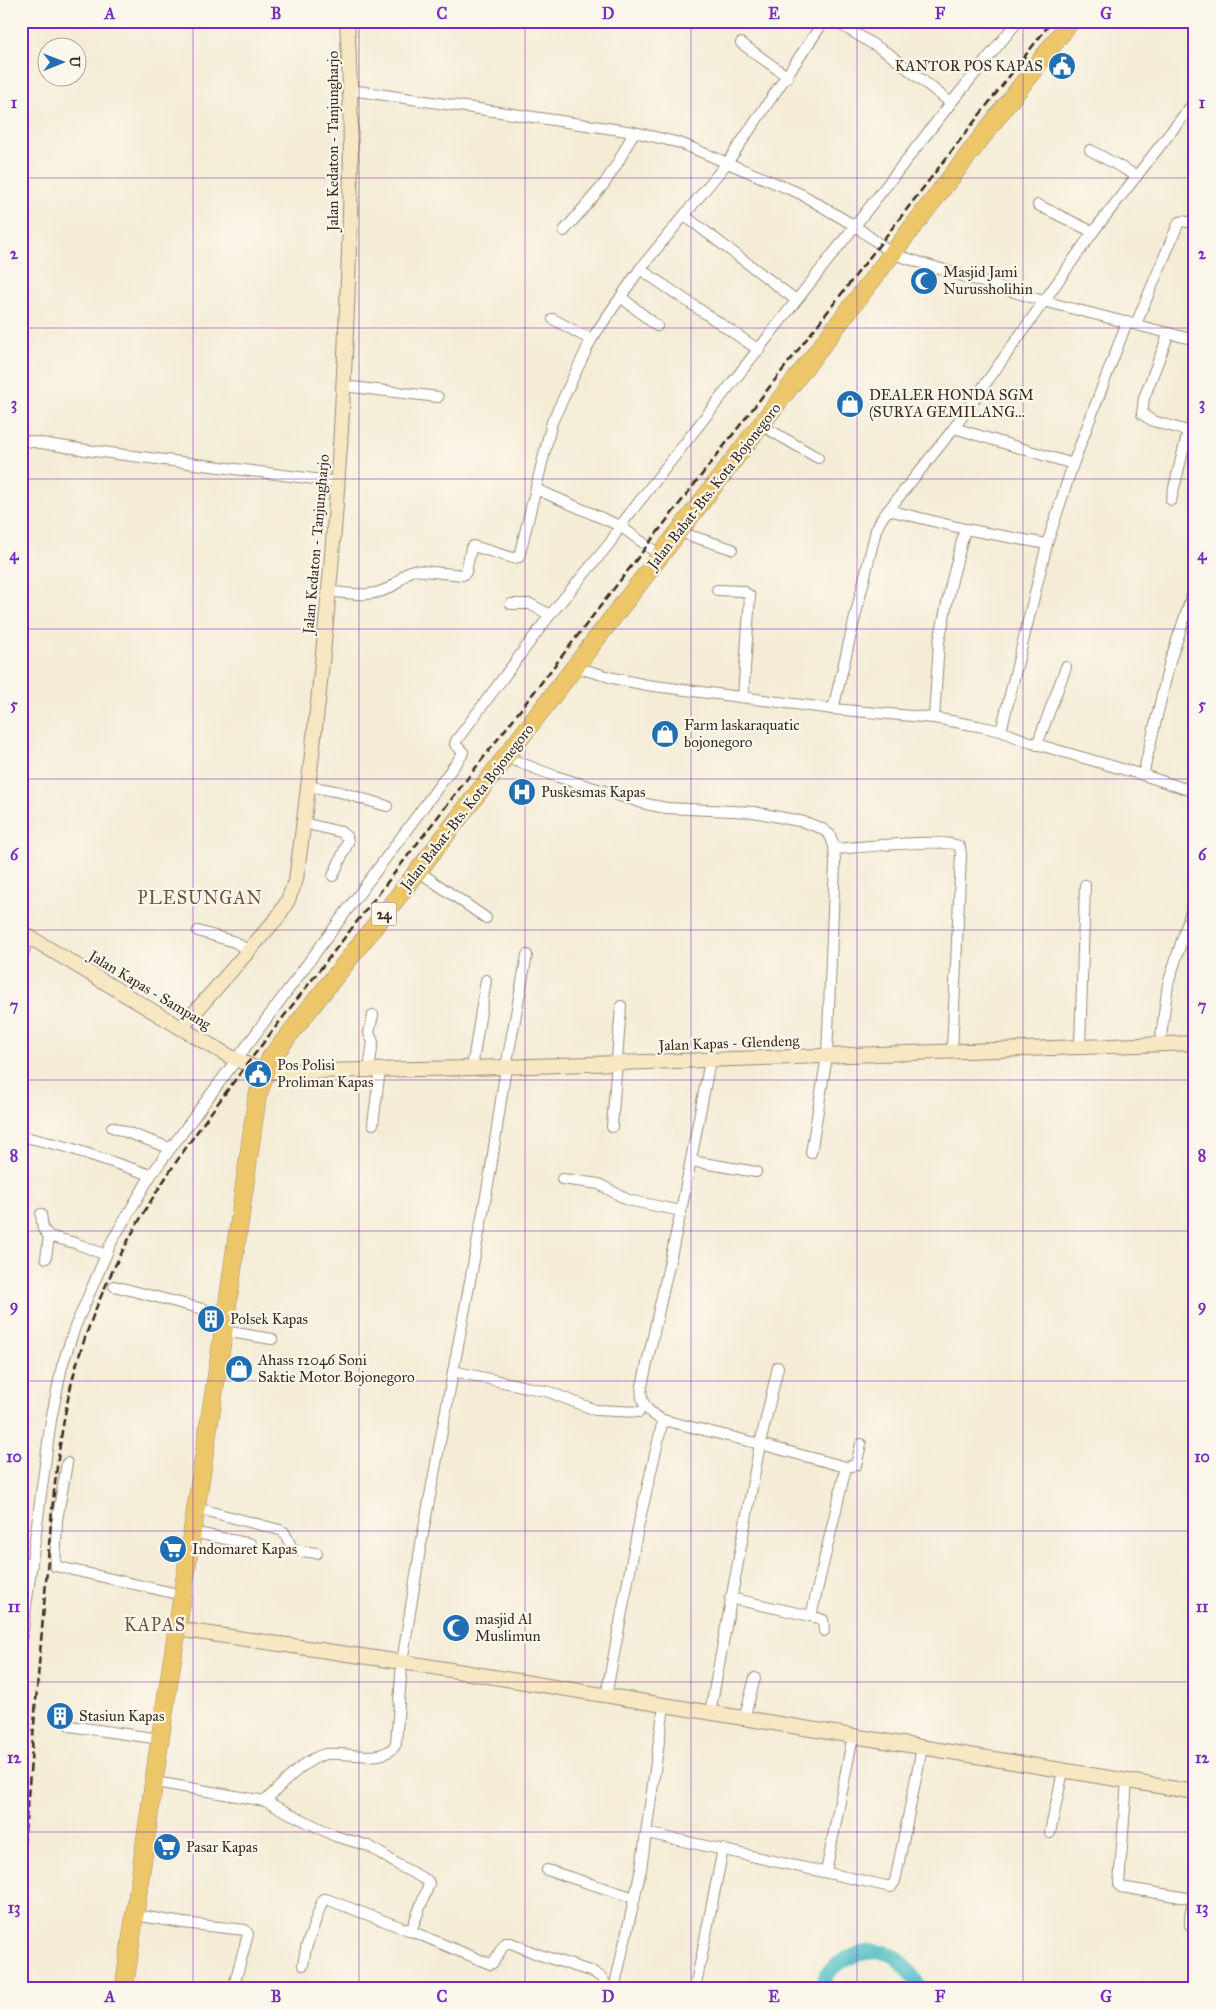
<svg xmlns="http://www.w3.org/2000/svg" width="1216" height="2010" viewBox="0 0 1216 2010" font-family="'IM FELL Great Primer',serif">
	<style>
		.lines { fill: none; stroke-linecap: round; stroke-linejoin: round }
		.river { stroke: #4cbbc2; stroke-width: 15 }
		.street-casing { stroke: #988b7a; stroke-width: 12 }
		.secondary-casing { stroke: #988b7a; stroke-width: 16 }
		.highway-casing { stroke: #988b7a; stroke-width: 19 }
		.street { stroke: #fff; stroke-width: 10 }
		.secondary { stroke: #f7e8c3; stroke-width: 14 }
		.highway { stroke: #ecc669; stroke-width: 18 }
		.rail { stroke: #3b2a1e; stroke-width: 2.5; stroke-dasharray: 8 4; stroke-linecap: butt }
		.grid { fill: none; stroke: #7b2cbf; stroke-width: 1; stroke-opacity: 0.55 }
		.labels { text-anchor: middle; dominant-baseline: central; stroke-width: 4.5; stroke-linejoin: round; paint-order: stroke }
		.shield { fill: #fbf7ec; stroke: #75685c; stroke-width: 1 }
		.shield-label { font-size: 14px; font-weight: bold; fill: #3b2a1e }
		.poi-label { font-size: 15px; fill: #3b2a1e; stroke: #fbf7ec; text-anchor: start }
		.street-label { font-size: 15px; fill: #3b2a1e; stroke: #fbf7ec }
		.quarter-label { font-size: 18px; letter-spacing: 1px; fill: #735443; stroke: #fbf7ec }
		.neatline { fill: none; stroke: #7b2cbf; stroke-width: 2 }
		.grid-label { font-size: 16px; text-anchor: middle; font-weight: bold; fill: #7b2cbf }
	</style>
	<rect width="100%" height="100%" fill="#fbf7ec"/>
	<filter id="ink" filterUnits="userSpaceOnUse"><feTurbulence type="fractalNoise" baseFrequency=".02" numOctaves="2"/><feDisplacementMap in="SourceGraphic" scale="10" xChannelSelector="R" yChannelSelector="G"/><feConvolveMatrix kernelMatrix="1 2 1 2 8 2 1 2 1" color-interpolation-filters="sRGB"/></filter>
	<filter id="wash" filterUnits="userSpaceOnUse"><feTurbulence type="fractalNoise" baseFrequency=".0096" numOctaves="4" result="noise"/><feDisplacementMap in="SourceGraphic" scale="20" xChannelSelector="R" yChannelSelector="G"/><feGaussianBlur stdDeviation="1.12" result="paint"/><feColorMatrix in="noise" values="0 0 0 0 0 0 0 0 0 0 0 0 0 0 0 0 0 1.4 0 .05"/><feComposite in="paint" operator="in"/></filter>
	<g filter="url(#wash)">
		<rect width="100%" height="100%" fill="#f4ecd6"/>
		<g class="lines">
			<path class="river" d="M 822,1989 C 823,1984 825,1978 827,1974 C 841,1957 869,1947 890,1954 C 900,1957 915,1980 921,1989"/>
		</g>
	</g>
	<g filter="url(#ink)">
		<g class="lines">
			<g class="street-casing">
				<g id="street">
					<polyline points="835,21 889,54 951,103"/>
					<polyline points="741,43 788,77"/>
					<polyline points="351,90 634,132 680,143 801,194 855,226 893,254 1043,301 1195,340"/>
					<polyline points="1090,150 1137,176"/>
					<polyline points="1038,205 1093,232"/>
					<polyline points="685,216 796,300"/>
					<polyline points="564,231 604,184 617,164 634,132"/>
					<polyline points="640,269 759,350"/>
					<polyline points="621,297 657,326"/>
					<polyline points="553,319 591,340"/>
					<polyline points="1136,324 1179,222 1183,221 1195,224"/>
					<polyline points="1169,333 1144,398 1142,414 1153,421 1195,433"/>
					<polyline points="343,386 438,397"/>
					<polyline points="761,425 818,458"/>
					<polyline points="954,428 1073,464"/>
					<polyline points="21,440 86,450 338,482"/>
					<polyline points="536,489 620,526 660,555"/>
					<polyline points="1171,500 1188,431"/>
					<polyline points="888,510 965,529 1047,544"/>
					<polyline points="679,532 732,549"/>
					<polyline points="717,590 743,591 750,596 743,697"/>
					<path d="M 328,591 C 351,594 374,599 394,585 C 401,580 405,572 413,570 L 463,575 L 466,572 L 471,548 L 473,546 L 513,558 L 519,557 L 552,422 L 591,340 L 640,269 L 727,163 L 824,21"/>
					<polyline points="511,604 530,604 550,615"/>
					<polyline points="575,667 613,678 647,685 833,709 934,718 978,726 1001,731 1029,742 1143,775 1195,792"/>
					<polyline points="833,709 876,530 882,518 954,428 1093,232 1195,101"/>
					<polyline points="934,718 939,642 951,584 965,529"/>
					<polyline points="1001,731 1047,544 1073,464 1127,322"/>
					<polyline points="1037,745 1066,667"/>
					<polyline points="505,757 555,776 646,804 666,808 754,812 804,822 821,828 830,835 834,846 835,863 827,1056 811,1153"/>
					<polyline points="1143,775 1170,661 1195,587"/>
					<polyline points="308,786 340,792 387,806"/>
					<polyline points="303,823 341,832 347,837 348,842 333,876"/>
					<path d="M 835,849 C 854,848 951,837 960,847 L 961,855 L 952,1051"/>
					<polyline points="418,871 486,918"/>
					<polyline points="1193,920 1189,918 1195,900"/>
					<polyline points="198,931 235,942 247,950"/>
					<polyline points="21,959 29,936"/>
					<polyline points="1160,1044 1168,984 1189,918"/>
					<polyline points="1080,1047 1085,885"/>
					<polyline points="472,1068 486,980"/>
					<polyline points="369,1070 373,1042 369,1033 373,1015"/>
					<polyline points="373,1124 380,1070"/>
					<polyline points="112,1127 170,1148"/>
					<polyline points="612,1127 621,1006"/>
					<polyline points="21,1136 67,1147 151,1175"/>
					<polyline points="691,1161 756,1172"/>
					<polyline points="562,1179 599,1184 628,1200 681,1211"/>
					<polyline points="41,1214 43,1229 49,1236 75,1243 106,1255"/>
					<polyline points="46,1258 49,1236"/>
					<polyline points="114,1286 226,1315"/>
					<polyline points="224,1331 272,1339"/>
					<polyline points="453,1371 549,1392 595,1410 639,1412"/>
					<polyline points="663,1420 760,1444 710,1713"/>
					<polyline points="67,1463 57,1520 55,1566 182,1595"/>
					<polyline points="846,1467 856,1465 861,1444"/>
					<polyline points="196,1508 280,1530 284,1532 293,1550 317,1553"/>
					<polyline points="192,1532 251,1544"/>
					<polyline points="21,1562 32,1564"/>
					<polyline points="730,1598 811,1616 846,1467 760,1444 778,1367"/>
					<polyline points="811,1616 823,1620 824,1631"/>
					<polyline points="21,1644 51,1420 62,1366 75,1327 112,1241 151,1175 462,755 463,752 455,744 456,741 550,615 610,543 620,526 951,103 1018,21"/>
					<path d="M 606,1696 L 639,1523 L 663,1420 C 648,1413 639,1403 642,1386 L 681,1211 L 710,1061"/>
					<polyline points="744,1719 755,1678"/>
					<polyline points="70,1726 160,1739"/>
					<polyline points="1127,1781 1119,1884 1121,1887 1193,1899"/>
					<path d="M 155,1782 L 265,1801 C 280,1787 305,1758 326,1754 C 345,1751 384,1765 396,1744 L 402,1662 L 421,1544 L 490,1174 L 506,1067 L 527,955"/>
					<polyline points="265,1801 335,1836 369,1846 400,1866 428,1881 429,1884 411,1931 490,1964 493,1963 505,1943 511,1943 537,1954 593,1972 601,1977 609,1989"/>
					<polyline points="647,1833 891,1887 895,1881 922,1748"/>
					<polyline points="1050,1833 1063,1771"/>
					<polyline points="547,1870 635,1898"/>
					<polyline points="826,1872 853,1736"/>
					<polyline points="1195,1891 1190,1917 1190,1925 1195,1927"/>
					<polyline points="135,1915 183,1923 245,1930 248,1934 247,1938 233,1989"/>
					<polyline points="303,1965 306,1948 323,1899 326,1899 411,1931"/>
					<polyline points="614,1989 641,1869 664,1706"/>
					<polyline points="695,1989 723,1849"/>
				</g>
			</g>
			<g class="secondary-casing">
				<g id="secondary">
					<polyline points="21,932 181,1028 229,1056 264,1072 472,1068 1195,1043"/>
					<path d="M 181,1028 L 278,917 L 287,902 L 296,880 C 320,706 337,530 345,354 C 350,243 354,132 347,21"/>
					<polyline points="177,1629 402,1662 1195,1792"/>
				</g>
			</g>
			<g class="highway-casing">
				<polyline id="highway" points="124,1989 160,1739 226,1315 257,1098 270,1059 418,871 1071,21"/>
			</g>
			<use href="#street" class="street"/>
			<use href="#secondary" class="secondary"/>
			<use href="#highway" class="highway"/>
			<path class="rail" d="M 21,1880 L 52,1510 C 58,1456 64,1402 81,1350 C 116,1240 179,1155 247,1064 L 1052,21"/>
		</g>
	</g>
	<path class="grid" d="M 193,21 L 193,1989M 359,21 L 359,1989M 525,21 L 525,1989M 691,21 L 691,1989M 857,21 L 857,1989M 1023,21 L 1023,1989M 21,178 L 1195,178M 21,328 L 1195,328M 21,479 L 1195,479M 21,629 L 1195,629M 21,779 L 1195,779M 21,930 L 1195,930M 21,1080 L 1195,1080M 21,1231 L 1195,1231M 21,1381 L 1195,1381M 21,1531 L 1195,1531M 21,1682 L 1195,1682M 21,1832 L 1195,1832"/>
	<defs>
		<g id="civic-disc" transform="scale(1.4375)"><circle r="9.5" fill="#1f6fb2" stroke="#fbf7ec"/><path d="M-.6-6.5H3V-4.5H.6V-3L4-1V1h2V6H-6V1h2V-1L-.6-3ZM-1.2 2.5V6h2.4V2.5Z" fill="#fff"/></g>
		<g id="mosque-disc" transform="scale(1.4375)"><circle r="9.5" fill="#1f6fb2" stroke="#fbf7ec"/><path d="M3.5-4.9A6 6 0 1 0 3.5 4.9A5 5 0 1 1 3.5-4.9Z" fill="#fff"/></g>
		<g id="shop-disc" transform="scale(1.4375)"><circle r="9.5" fill="#1f6fb2" stroke="#fbf7ec"/><path d="M-5-2.5h2.3a2.7 3.5 0 0 1 5.4 0H5L5.5 6h-11ZM-1.5-2.5h3a1.5 2.3 0 0 0-3 0Z" fill="#fff"/></g>
		<g id="hospital-disc" transform="scale(1.4375)"><circle r="9.5" fill="#1f6fb2" stroke="#fbf7ec"/><path d="M-5-5h3v3.5h4V-5h3V5h-3V1.5h-4V5h-3Z" fill="#fff"/></g>
		<g id="building-disc" transform="scale(1.4375)"><circle r="9.5" fill="#1f6fb2" stroke="#fbf7ec"/><path d="M-4-6H4V6H1V3H-1V6H-4ZM-2.5-4.3h1.7v1.8h-1.7ZM.8-4.3h1.7v1.8H.8ZM-2.5-1h1.7V.8h-1.7ZM.8-1h1.7V.8H.8Z" fill="#fff"/></g>
		<g id="supermarket-disc" transform="scale(1.4375)"><circle r="9.5" fill="#1f6fb2" stroke="#fbf7ec"/><path d="M-6-5.5h2.5l.6 2H6L4.5 2H-2.5L-4.4-4H-6ZM-1.5 3.2a1.3 1.3 0 1 0 .1 0ZM3 3.2a1.3 1.3 0 1 0 .1 0Z" fill="#fff"/></g>
	</defs>
	<g fill-rule="evenodd">
		<use href="#civic-disc" x="1062" y="66"/>
		<use href="#mosque-disc" x="924" y="281"/>
		<use href="#shop-disc" x="850" y="404"/>
		<use href="#shop-disc" x="665" y="734"/>
		<use href="#hospital-disc" x="522" y="792"/>
		<use href="#civic-disc" x="258" y="1074"/>
		<use href="#building-disc" x="211" y="1319"/>
		<use href="#shop-disc" x="239" y="1369"/>
		<use href="#supermarket-disc" x="173" y="1549"/>
		<use href="#mosque-disc" x="456" y="1628"/>
		<use href="#building-disc" x="60" y="1716"/>
		<use href="#supermarket-disc" x="167" y="1847"/>
	</g>
	<g class="labels">
		<rect class="shield" x="371.5" y="902.5" width="25" height="23" rx="4"/>
		<g class="shield-label">
			<text x="384" y="914">24</text>
		</g>
		<g class="poi-label">
			<text x="1043" y="66" text-anchor="end">KANTOR POS KAPAS</text>
			<text x="943" y="272">Masjid Jami<tspan x="943" dy="17">Nurussholihin</tspan></text>
			<text x="869" y="395">DEALER HONDA SGM<tspan x="869" dy="17">(SURYA GEMILANG…</tspan></text>
			<text x="684" y="725">Farm laskaraquatic<tspan x="684" dy="17">bojonegoro</tspan></text>
			<text x="541" y="792">Puskesmas Kapas</text>
			<text x="277" y="1065">Pos Polisi<tspan x="277" dy="17">Proliman Kapas</tspan></text>
			<text x="230" y="1319">Polsek Kapas</text>
			<text x="258" y="1360">Ahass 12046 Soni<tspan x="258" dy="17">Saktie Motor Bojonegoro</tspan></text>
			<text x="192" y="1549">Indomaret Kapas</text>
			<text x="475" y="1619">masjid Al<tspan x="475" dy="17">Muslimun</tspan></text>
			<text x="79" y="1716">Stasiun Kapas</text>
			<text x="186" y="1847">Pasar Kapas</text>
		</g>
		<g class="street-label">
			<text transform="translate(333 141) rotate(-90)">Jalan Kedaton - Tanjungharjo</text>
			<text transform="translate(714 486) rotate(-52)">Jalan Babat-Bts. Kota Bojonegoro</text>
			<text transform="translate(316 544) rotate(-85)">Jalan Kedaton - Tanjungharjo</text>
			<text transform="translate(467 807) rotate(-52)">Jalan Babat-Bts. Kota Bojonegoro</text>
			<text transform="translate(150 990) rotate(31)">Jalan Kapas - Sampang</text>
			<text transform="translate(729 1043) rotate(-2)">Jalan Kapas - Glendeng</text>
		</g>
		<g class="quarter-label">
			<text x="200" y="898">PLESUNGAN</text>
			<text x="155" y="1625">KAPAS</text>
		</g>
	</g>
	<rect width="1216" height="2010" fill="none" stroke="#fbf7ec" stroke-width="55"/>
	<g transform="translate(62 62) rotate(89)"><circle r="24" fill="#fbf7ec" stroke="#aea59a"/>
	<path d="M0-4L9 19L0 12L-9 19Z" fill="#1f6fb2"/>
	<text y="-8" font-size="14" font-weight="bold" text-anchor="middle" fill="#3b2a1e">U</text>
	</g>
	<rect x="28" y="28" width="1160" height="1954" class="neatline"/>
	<g class="grid-label">
		<text x="110" y="19">A</text>
		<text x="276" y="19">B</text>
		<text x="442" y="19">C</text>
		<text x="608" y="19">D</text>
		<text x="774" y="19">E</text>
		<text x="940" y="19">F</text>
		<text x="1106" y="19">G</text>
		<text x="14" y="108">1</text>
		<text x="1202" y="108">1</text>
		<text x="14" y="259">2</text>
		<text x="1202" y="259">2</text>
		<text x="14" y="409">3</text>
		<text x="1202" y="409">3</text>
		<text x="14" y="560">4</text>
		<text x="1202" y="560">4</text>
		<text x="14" y="710">5</text>
		<text x="1202" y="710">5</text>
		<text x="14" y="860">6</text>
		<text x="1202" y="860">6</text>
		<text x="14" y="1011">7</text>
		<text x="1202" y="1011">7</text>
		<text x="14" y="1161">8</text>
		<text x="1202" y="1161">8</text>
		<text x="14" y="1311">9</text>
		<text x="1202" y="1311">9</text>
		<text x="14" y="1462">10</text>
		<text x="1202" y="1462">10</text>
		<text x="14" y="1612">11</text>
		<text x="1202" y="1612">11</text>
		<text x="14" y="1763">12</text>
		<text x="1202" y="1763">12</text>
		<text x="14" y="1913">13</text>
		<text x="1202" y="1913">13</text>
		<text x="110" y="2002">A</text>
		<text x="276" y="2002">B</text>
		<text x="442" y="2002">C</text>
		<text x="608" y="2002">D</text>
		<text x="774" y="2002">E</text>
		<text x="940" y="2002">F</text>
		<text x="1106" y="2002">G</text>
	</g>
</svg>
